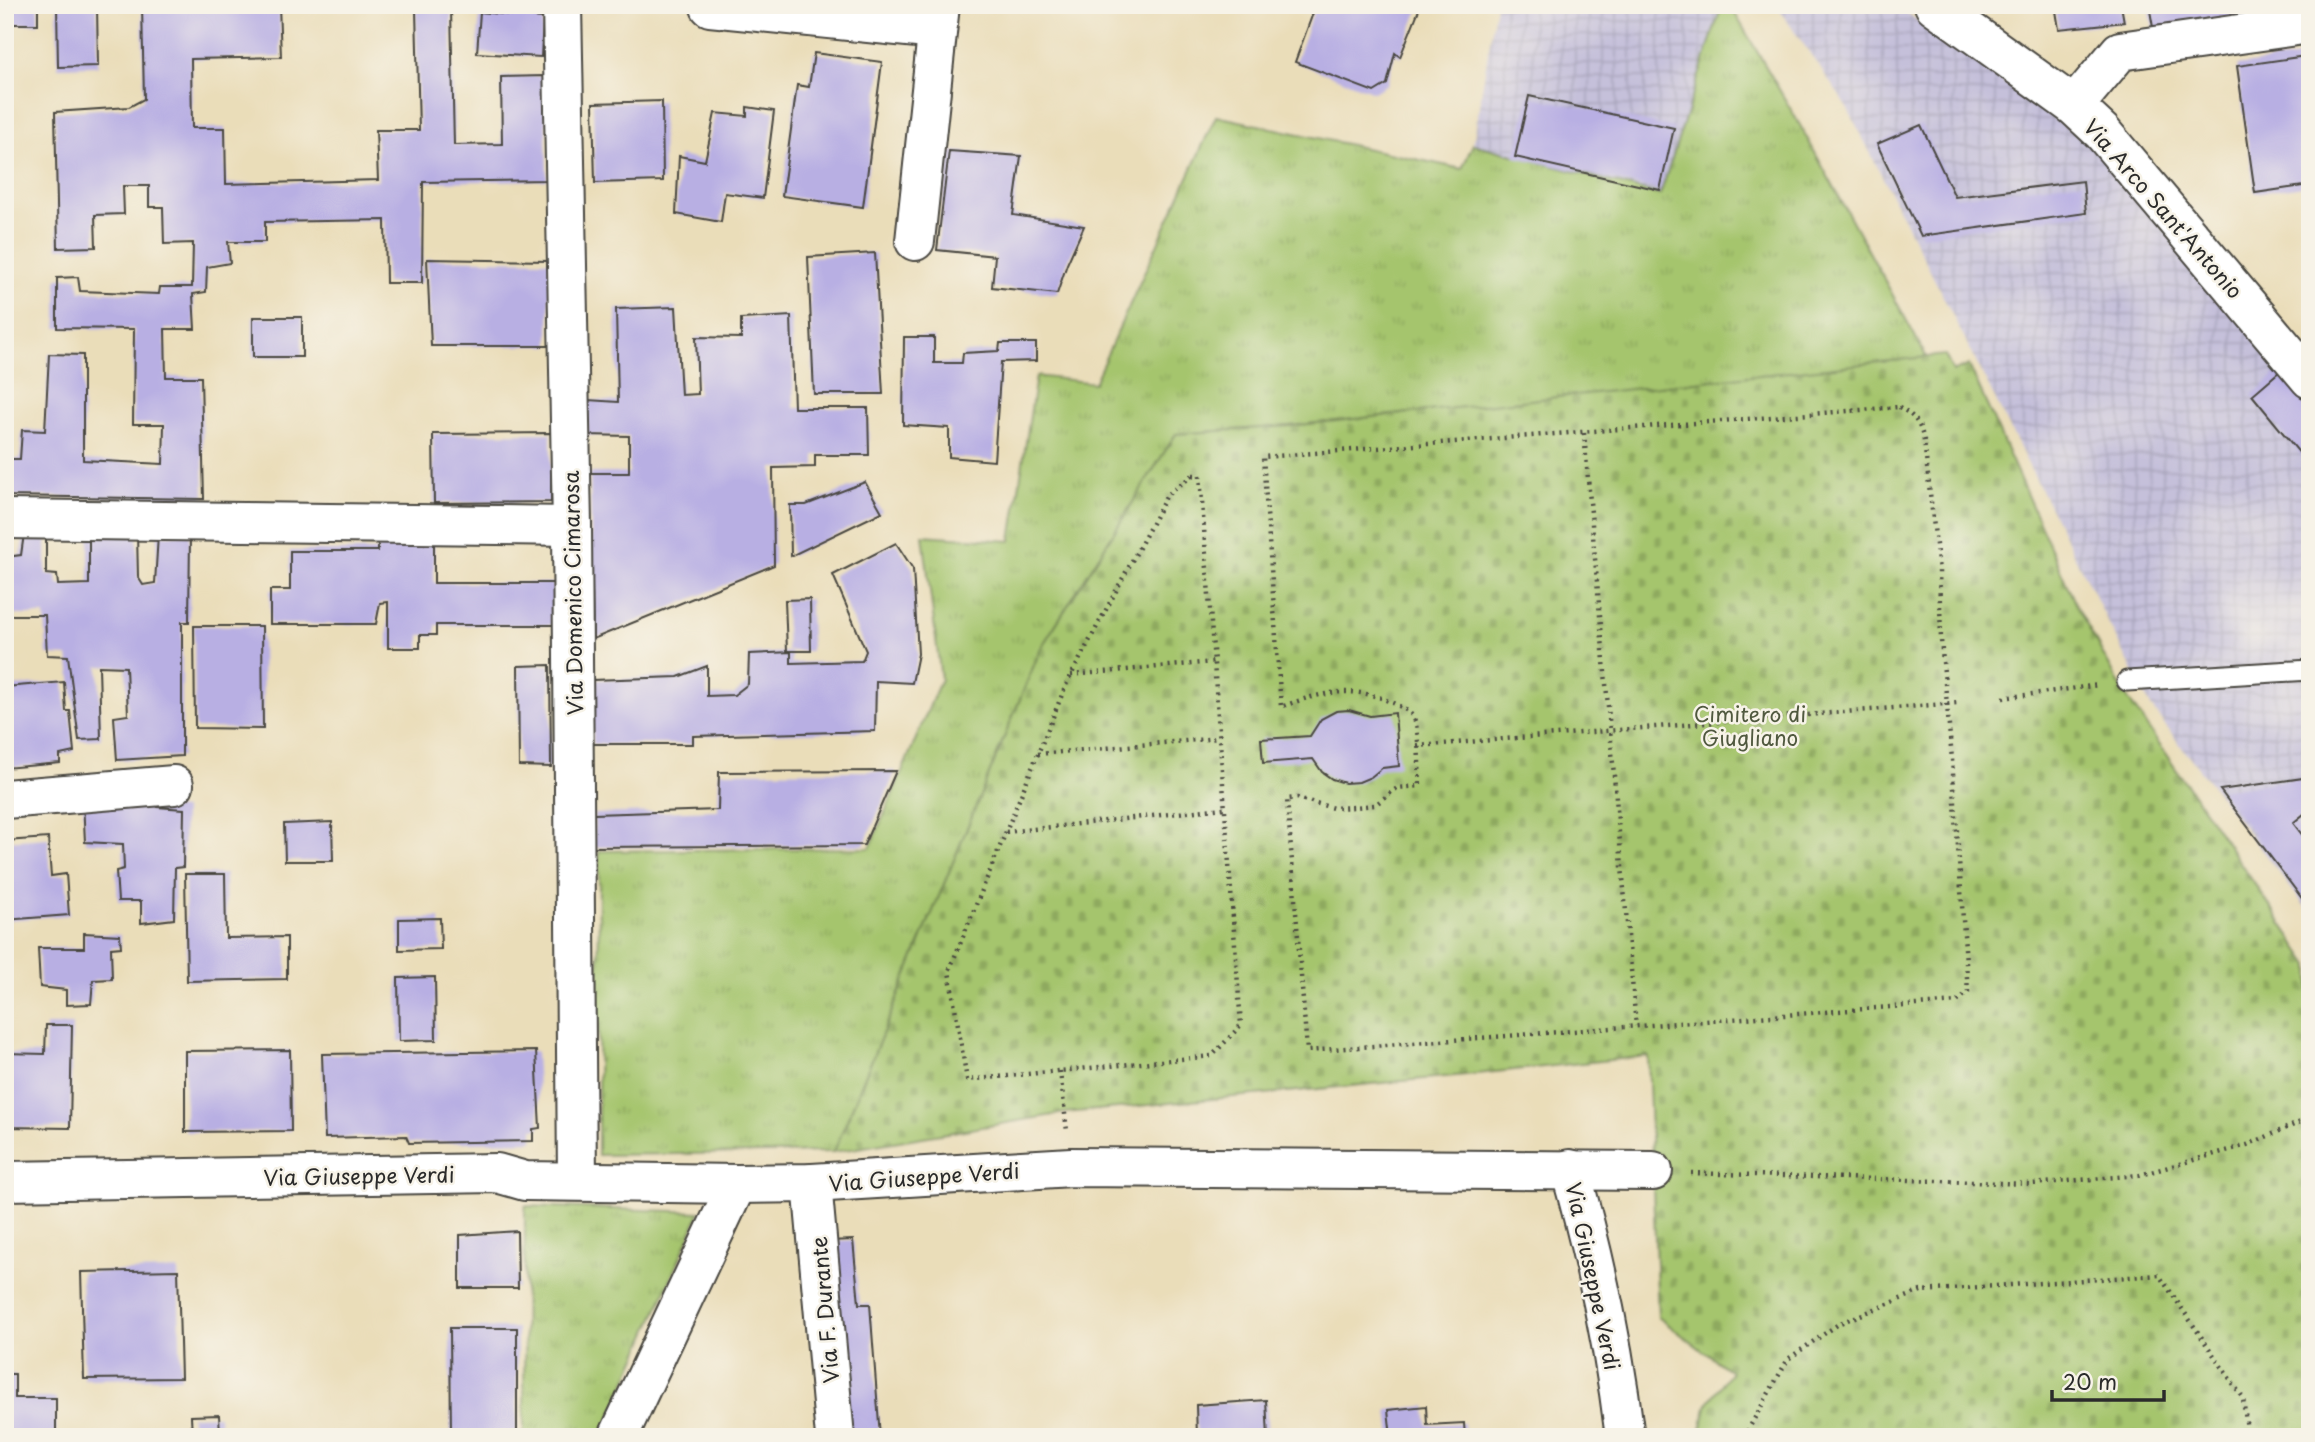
<svg xmlns="http://www.w3.org/2000/svg" width="2315" height="1442" viewBox="0 0 2315 1442" font-family="'Playpen Sans',sans-serif">
	<style>
		.industrial { fill: url(#industrial-grid) }
		.grass { fill: url(#grass-tufts); stroke: #68784c; stroke-width: 2 }
		.cemetery { fill: url(#cemetery-stones); stroke: #68784c; stroke-width: 2 }
		.building { fill: #b8afe3 }
		.lines { fill: none; stroke-linecap: round; stroke-linejoin: round }
		.service-casing { stroke: #484640; stroke-width: 23 }
		.minor-casing { stroke: #484640; stroke-width: 42 }
		.tertiary-casing { stroke: #484640; stroke-width: 42 }
		.path { stroke: #484640; stroke-width: 4.5; stroke-dasharray: 2 5; stroke-linecap: butt }
		.service { stroke: #fff; stroke-width: 19 }
		.minor { stroke: #fff; stroke-width: 38 }
		.tertiary { stroke: #fff; stroke-width: 38 }
		.labels { text-anchor: middle; dominant-baseline: central; stroke-width: 5; stroke-linejoin: round; paint-order: stroke }
		.street-label { font-size: 21px; fill: #2b2b2b; stroke: #f7f3e8 }
		.park-label { font-size: 21px; fill: #50593f; stroke: #f7f3e8 }
	</style>
	<defs>
		<pattern id="industrial-grid" width="8" height="8" patternUnits="userSpaceOnUse" patternTransform="scale(1.75)"><rect width="8" height="8" fill="#c5c0da"/><path d="M0 4h8M4 0v8" fill="none" stroke="#a9a5bb"/></pattern>
		<pattern id="grass-tufts" width="24" height="20" patternUnits="userSpaceOnUse" patternTransform="scale(1.75)"><rect width="24" height="20" fill="#a5c56d"/><path d="M3 7l-1-3M5 7V3M7 7l1-3M15 17l-1-3M17 17v-4M19 17l1-3" fill="none" stroke="#8ea95f"/></pattern>
		<pattern id="cemetery-stones" width="16" height="16" patternUnits="userSpaceOnUse" patternTransform="scale(1.75)"><rect width="16" height="16" fill="#a5c56d"/><path d="M2 7V4a2 2 0 0 1 4 0v3zM10 15v-3a2 2 0 0 1 4 0v3z" fill="#8ea95f"/></pattern>
	</defs>
	<rect width="100%" height="100%" fill="#f7f3e8"/>
	<filter id="ink" filterUnits="userSpaceOnUse"><feTurbulence type="fractalNoise" baseFrequency=".0143" numOctaves="2"/><feDisplacementMap in="SourceGraphic" scale="14" xChannelSelector="R" yChannelSelector="G"/><feConvolveMatrix kernelMatrix="1 2 1 2 8 2 1 2 1" color-interpolation-filters="sRGB"/></filter>
	<filter id="wash" filterUnits="userSpaceOnUse"><feTurbulence type="fractalNoise" baseFrequency=".00686" numOctaves="4" result="noise"/><feDisplacementMap in="SourceGraphic" scale="28" xChannelSelector="R" yChannelSelector="G"/><feGaussianBlur stdDeviation="1.57" result="paint"/><feColorMatrix in="noise" values="0 0 0 0 0 0 0 0 0 0 0 0 0 0 0 0 0 1.4 0 .05"/><feComposite in="paint" operator="in"/></filter>
	<g filter="url(#wash)">
		<rect width="100%" height="100%" fill="#eaddb9"/>
		<g class="industrial">
			<polygon points="1496,5 1722,5 1661,195 1473,144"/>
			<polygon points="1776,5 1896,5 2096,148 2310,402 2310,913 2151,707 1846,105"/>
		</g>
		<g class="grass">
			<polygon points="1722,5 1730,5 1801,127 1927,358 1290,426 1176,434 1041,648 834,1152 598,1155 599,851 870,848 941,679 923,535 1011,541 1036,376 1094,383 1216,116 1462,169 1473,144 1660,195"/>
			<polygon points="525,1206 700,1212 602,1437 524,1437"/>
		</g>
		<polygon class="cemetery" points="1945,355 1953,372 1969,365 2076,605 2126,696 2310,965 2310,1437 1699,1437 1707,1404 1731,1372 1658,1317 1648,1056 1466,1075 1065,1113 834,1152 1041,648 1176,434 1290,426"/>
		<g id="blocks">
			<g class="building">
				<polygon points="5,5 38,5 38,24 6,24"/>
				<polygon points="57,5 97,5 98,66 58,67"/>
				<polygon points="142,5 279,5 281,57 191,59 192,128 225,128 226,184 378,180 376,130 419,130 416,10 451,9 454,145 502,144 501,77 545,76 547,180 423,182 422,283 386,283 385,220 265,222 265,242 228,242 230,263 207,267 206,292 193,294 195,329 165,329 166,377 201,377 204,499 5,496 5,459 20,459 22,430 45,431 49,354 83,355 83,460 163,464 164,424 133,424 134,329 57,328 57,278 78,277 80,291 159,294 160,287 192,287 193,243 164,244 163,207 149,207 149,186 123,186 124,214 95,215 96,247 58,248 55,112 129,107 144,99"/>
				<polygon points="1316,5 1420,7 1400,57 1395,53 1387,84 1374,92 1295,62"/>
				<polygon points="2055,5 2121,5 2124,22 2059,29"/>
				<polygon points="2149,5 2293,5 2294,9 2154,33"/>
				<polygon points="480,12 543,18 541,57 477,53"/>
				<polygon points="814,53 882,62 863,207 782,196 797,85 809,87"/>
				<polygon points="2306,56 2310,83 2310,185 2255,193 2237,66"/>
				<polygon points="1529,96 1674,128 1660,190 1515,157"/>
				<polygon points="662,101 663,181 595,183 593,103"/>
				<polygon points="747,107 774,111 763,198 725,193 721,222 676,214 679,156 705,161 715,113 747,116"/>
				<polygon points="1921,125 1955,197 2083,181 2086,213 1921,236 1877,144"/>
				<polygon points="949,151 1021,156 1013,215 1084,226 1067,264 1057,294 992,287 995,256 937,250"/>
				<polygon points="875,253 883,394 814,394 808,257"/>
				<polygon points="427,259 550,261 549,346 431,346"/>
				<polygon points="676,307 681,395 698,394 696,337 741,338 741,319 791,316 794,408 868,408 869,455 815,455 815,467 773,468 774,565 593,639 590,473 629,473 629,436 587,435 588,400 618,402 616,309"/>
				<rect x="253" y="317" width="49" height="40"/>
				<polygon points="904,337 934,337 934,363 962,363 963,353 999,351 1000,343 1036,343 1036,361 1001,362 994,461 949,457 949,428 903,425"/>
				<polygon points="2280,371 2310,406 2310,466 2252,395"/>
				<polygon points="551,433 551,502 434,503 433,434"/>
				<polygon points="865,482 882,512 791,556 790,505 806,505"/>
				<polygon points="137,533 138,577 143,585 155,583 158,535 190,534 189,622 182,622 182,756 117,760 114,717 128,715 126,667 99,666 101,739 79,740 68,656 47,655 45,615 5,615 5,561 6,557 21,555 24,534 46,534 46,574 57,575 58,585 89,584 89,534"/>
				<polygon points="378,536 434,536 434,583 553,583 553,625 436,625 436,635 420,635 420,648 388,648 388,602 380,603 376,624 270,624 270,590 290,590 290,551 378,551"/>
				<polygon points="896,543 913,569 918,654 912,683 876,681 875,731 693,736 693,744 593,744 592,680 678,677 707,666 707,696 734,695 748,684 749,654 791,652 791,663 862,661 866,651 833,575"/>
				<polygon points="810,599 811,651 787,651 785,600"/>
				<polygon points="194,626 262,626 263,729 195,728"/>
				<polygon points="550,665 551,767 519,766 518,666"/>
				<polygon points="64,682 66,711 70,711 74,752 60,755 60,763 5,768 5,687"/>
				<polygon points="1349,710 1370,716 1395,713 1399,766 1382,768 1371,777 1359,782 1345,783 1332,779 1322,772 1313,759 1263,763 1261,739 1310,736 1321,719 1336,711"/>
				<polygon points="896,771 864,845 594,847 594,814 718,810 719,772"/>
				<polygon points="2310,777 2310,813 2304,814 2293,823 2310,845 2310,909 2220,790"/>
				<polygon points="155,799 157,807 184,809 183,867 175,868 174,919 141,923 141,901 118,901 116,871 124,869 123,844 85,842 83,801"/>
				<polygon points="332,822 333,861 285,861 284,824"/>
				<polygon points="48,838 51,876 66,874 69,915 5,920 5,841"/>
				<polygon points="185,874 225,874 226,938 287,937 287,979 187,981"/>
				<polygon points="440,918 441,949 399,950 399,919"/>
				<polygon points="84,933 120,935 121,947 111,948 112,979 93,980 91,1004 66,1005 66,990 40,987 38,948 84,948"/>
				<polygon points="435,977 436,1040 399,1041 398,978"/>
				<polygon points="46,1025 72,1025 70,1128 5,1127 5,1053 45,1054"/>
				<polygon points="290,1050 291,1131 185,1132 185,1051"/>
				<polygon points="536,1051 540,1128 533,1129 533,1141 409,1143 406,1136 325,1138 322,1054"/>
				<polygon points="517,1231 518,1288 460,1288 460,1235"/>
				<polygon points="853,1240 859,1304 870,1304 880,1437 843,1437 828,1241"/>
				<polygon points="178,1270 181,1378 84,1379 81,1272"/>
				<polygon points="450,1328 517,1328 517,1437 451,1437"/>
				<polygon points="5,1374 15,1374 15,1398 56,1398 56,1435 5,1435"/>
				<polygon points="1266,1400 1268,1437 1197,1437 1196,1405"/>
				<polygon points="1426,1406 1427,1425 1464,1423 1465,1437 1391,1437 1388,1410"/>
				<polygon points="219,1415 220,1434 192,1435 191,1416"/>
			</g>
		</g>
	</g>
	<g filter="url(#ink)">
		<use href="#blocks" fill-opacity="0" stroke="#484640" stroke-width="2"/>
		<g class="lines">
			<g class="service-casing">
				<polyline id="service" points="2127,681 2310,670"/>
			</g>
			<g class="minor-casing">
				<g id="minor">
					<polyline points="562,5 572,526 577,1181"/>
					<polyline points="710,7 937,30"/>
					<polyline points="2074,106 2120,51 2310,24"/>
					<polyline points="915,241 940,5"/>
					<polyline points="5,519 572,526"/>
					<polyline points="5,799 174,785"/>
					<polyline points="812,1183 835,1437"/>
					<polyline points="618,1437 737,1184"/>
				</g>
			</g>
			<g class="tertiary-casing">
				<g id="tertiary">
					<polyline points="1934,5 2074,106 2102,132 2310,379"/>
					<path d="M 1570,1169 C 1595,1257 1614,1346 1625,1437"/>
					<polyline points="5,1181 497,1173 525,1181 737,1184 812,1183 1071,1167 1653,1171"/>
				</g>
			</g>
			<g class="path">
				<path d="M 1899,407 C 1915,416 1920,423 1924,441 L 1939,571 L 1941,640 L 1952,759 L 1968,992 L 1957,1002 L 1307,1051 L 1287,799 L 1297,798 L 1333,808 L 1355,807 L 1375,805 L 1397,788 L 1420,786 C 1419,773 1419,731 1415,721 C 1412,712 1403,708 1395,704 C 1355,684 1321,692 1281,707 L 1263,457 Z"/>
				<polyline points="1584,433 1636,1026"/>
				<polygon points="1193,475 1200,475 1241,1025 1212,1056 967,1080 949,971 1066,685 1167,495"/>
				<polyline points="1071,675 1213,662"/>
				<polyline points="2003,698 2099,685"/>
				<polyline points="1417,746 1957,703"/>
				<polyline points="1038,754 1219,738"/>
				<polyline points="1006,832 1224,808"/>
				<polyline points="1060,1071 1067,1131"/>
				<polyline points="1691,1173 2032,1184 2140,1175 2247,1145 2310,1118"/>
				<polyline points="1744,1437 1788,1359 1840,1323 1921,1291 2159,1275 2243,1398 2248,1437"/>
				<polyline points="2074,1437 2076,1437"/>
			</g>
			<use href="#service" class="service"/>
			<use href="#minor" class="minor"/>
			<use href="#tertiary" class="tertiary"/>
		</g>
	</g>
	<g class="labels">
		<g class="street-label">
			<text transform="translate(2164 208) rotate(49)">Via Arco Sant'Antonio</text>
			<text transform="translate(572 593) rotate(-91)">Via Domenico Cimarosa</text>
			<text transform="translate(359 1175) rotate(-1)">Via Giuseppe Verdi</text>
			<text transform="translate(924 1176) rotate(-4)">Via Giuseppe Verdi</text>
			<text transform="translate(1594 1276) rotate(78)">Via Giuseppe Verdi</text>
			<text transform="translate(824 1310) rotate(-95)">Via F. Durante</text>
		</g>
		<g class="park-label">
			<text x="1750" y="713">Cimitero di<tspan x="1750" dy="24">Giugliano</tspan></text>
		</g>
	</g>
	<rect width="2315" height="1442" fill="none" stroke="#f7f3e8" stroke-width="28"/>
	<path d="M2052 1390v10h112v-10" fill="none" stroke="#2b2b2b" stroke-width="3.5"/>
	<text x="2063" y="1390" font-size="21" fill="#2b2b2b" stroke="#f7f3e8" stroke-width="5" paint-order="stroke">20 m</text>
</svg>
